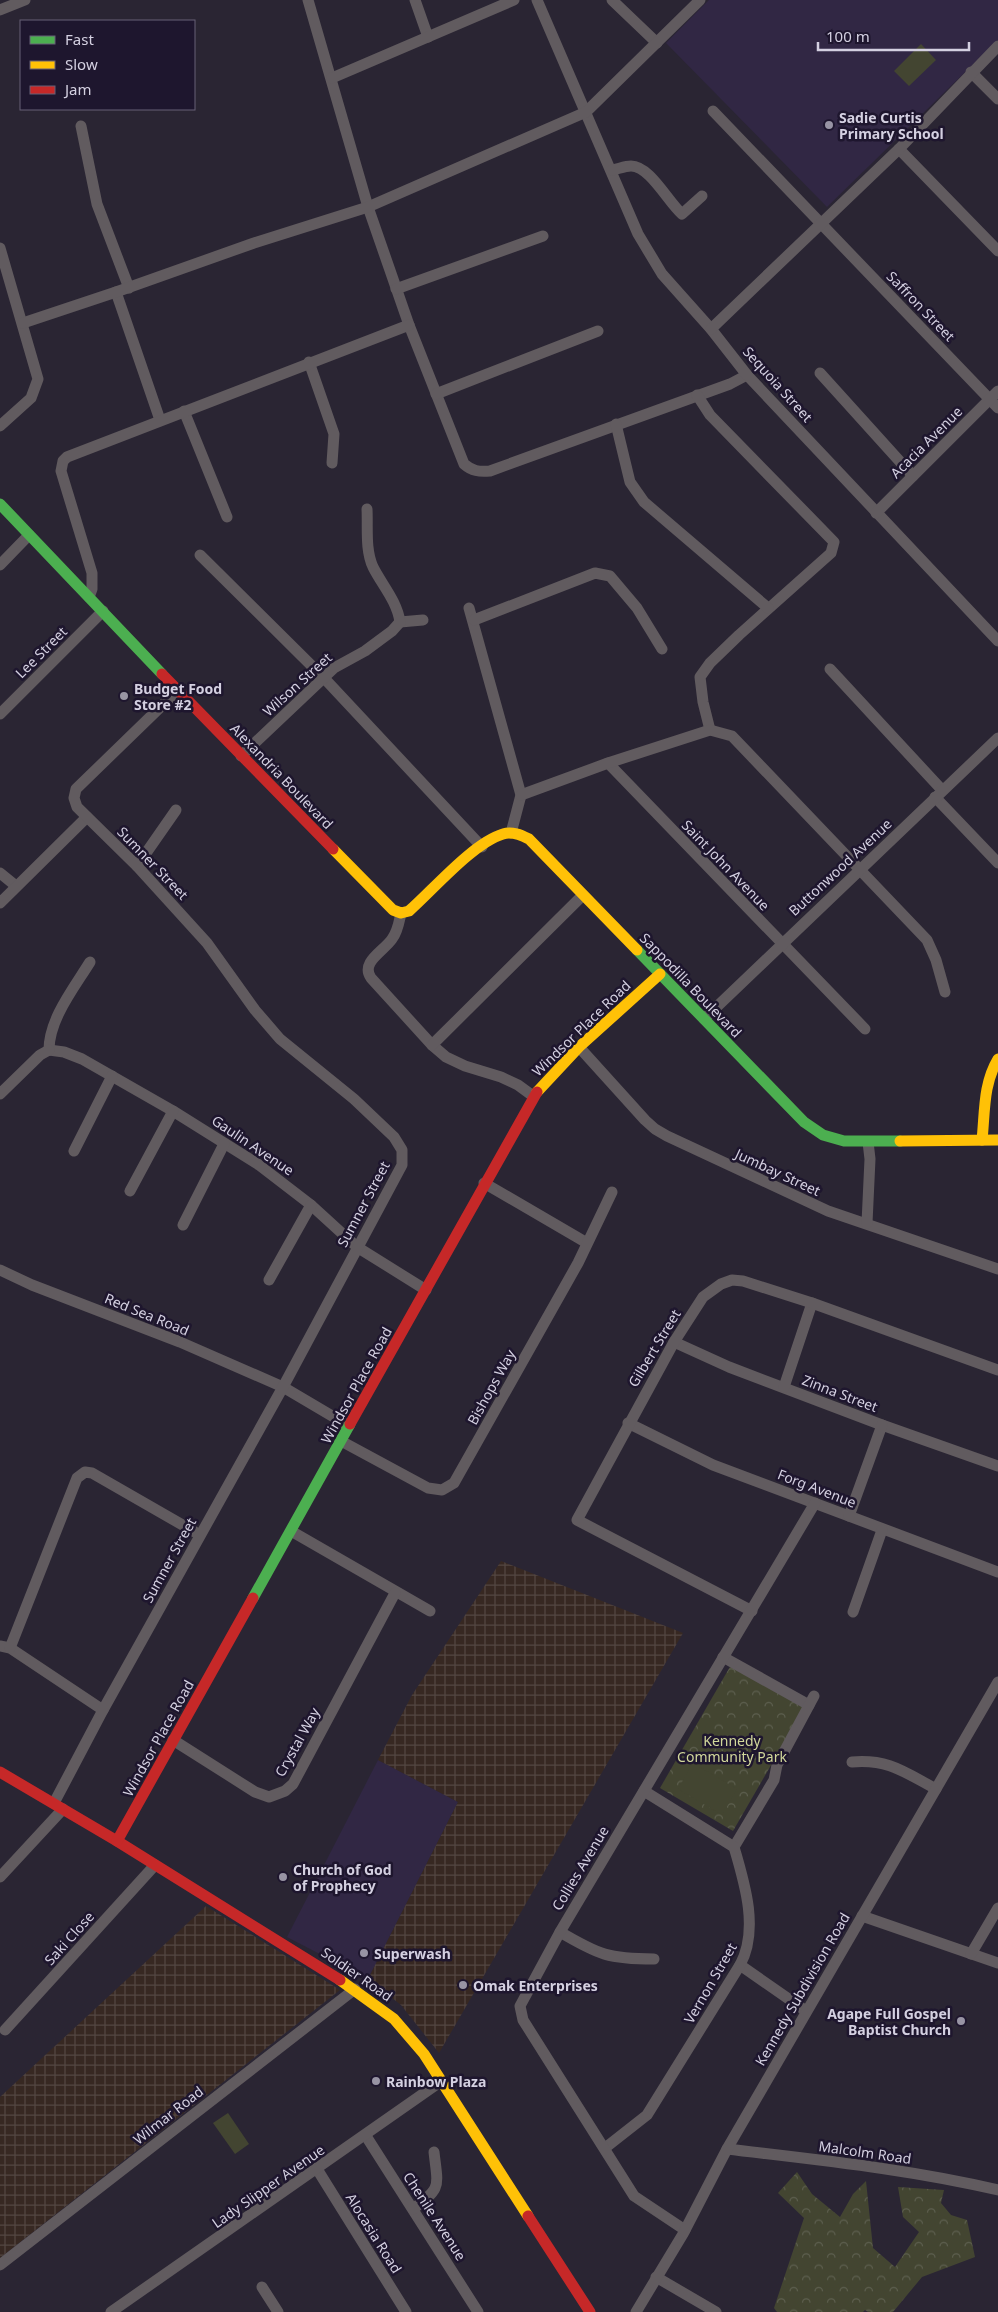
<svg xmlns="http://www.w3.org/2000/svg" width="998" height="2312" viewBox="0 0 998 2312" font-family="'Noto Sans',sans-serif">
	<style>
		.built { fill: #312744 }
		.industrial { fill: url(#industrial-grid) }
		.forest { fill: url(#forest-crowns) }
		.pitch { fill: #434531 }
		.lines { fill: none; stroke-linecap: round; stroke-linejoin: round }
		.street { stroke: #615b5f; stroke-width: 11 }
		.fast { stroke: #4caf50; stroke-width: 11 }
		.slow { stroke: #ffc107; stroke-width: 11 }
		.jam { stroke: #c62828; stroke-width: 11 }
		.poi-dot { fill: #9894a4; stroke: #1e162e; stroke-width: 2 }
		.labels { text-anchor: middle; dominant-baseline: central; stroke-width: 5; stroke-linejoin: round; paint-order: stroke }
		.poi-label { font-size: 14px; font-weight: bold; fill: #d4d0e1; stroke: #1e162e; text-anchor: start }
		.street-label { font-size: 14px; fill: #d4d0e1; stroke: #1e162e }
		.park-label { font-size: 14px; fill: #d2d89b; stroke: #1e162e }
	</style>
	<defs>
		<pattern id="industrial-grid" width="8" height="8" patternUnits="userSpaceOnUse" patternTransform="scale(1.25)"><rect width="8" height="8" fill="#372822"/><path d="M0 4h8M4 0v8" fill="none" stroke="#534642"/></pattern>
		<pattern id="forest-crowns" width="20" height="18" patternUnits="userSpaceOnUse" patternTransform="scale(1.25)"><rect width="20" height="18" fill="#434531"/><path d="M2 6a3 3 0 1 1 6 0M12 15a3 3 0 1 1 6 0" fill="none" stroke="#5d5f4f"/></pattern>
	</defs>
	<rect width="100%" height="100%" fill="#2a2533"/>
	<g class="built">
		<polygon points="709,0 998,0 998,40 827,207 666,43"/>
		<polygon points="378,1760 458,1802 368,1979 287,1937"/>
	</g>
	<g class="industrial">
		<polygon points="501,1561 683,1633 439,2053 401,2005 368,1979 458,1802 378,1760 412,1695"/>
		<polygon points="206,1906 340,1990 0,2258 0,2097"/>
	</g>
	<g class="forest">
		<polygon points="731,1665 804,1708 733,1831 660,1788"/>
		<polygon points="797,2172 812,2194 840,2217 853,2194 866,2181 873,2248 895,2267 919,2232 903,2217 898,2187 944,2190 941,2203 951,2215 967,2220 975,2257 922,2277 893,2312 868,2312 865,2310 863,2312 777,2312 774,2308 804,2218 778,2193"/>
	</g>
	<g class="pitch">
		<polygon points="921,44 936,60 909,86 894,71"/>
		<polygon points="693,1763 737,1789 722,1815 678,1789"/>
		<polygon points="228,2113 249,2144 235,2154 213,2123"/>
	</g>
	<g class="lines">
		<g class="street">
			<path d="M 308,0 L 368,207 L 409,325 L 464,464 C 472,471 479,472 490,471 L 730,384 L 747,375"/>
			<polyline points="415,0 428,37"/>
			<polyline points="537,0 638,234 662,274 711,329 747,375 998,641"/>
			<polyline points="612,0 657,43"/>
			<polyline points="0,10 25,0"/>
			<polyline points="971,72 998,99"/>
			<polyline points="332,78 514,0"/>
			<polyline points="713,111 998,408"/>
			<polyline points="81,126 97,204 129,288"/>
			<polyline points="899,149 998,251"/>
			<path d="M 612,170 C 618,169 625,166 631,166 C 650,166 668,202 682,214 L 702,196"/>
			<polyline points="0,248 38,379 31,398 0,426"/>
			<polyline points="396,289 543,236"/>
			<polyline points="116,292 160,420"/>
			<polyline points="23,323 116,292 254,243 368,207 586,112 700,0"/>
			<polyline points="711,329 899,149 998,46"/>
			<polyline points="309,362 334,434 332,463"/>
			<polyline points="820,373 913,476"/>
			<polyline points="436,394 598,331"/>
			<polyline points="697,395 710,415 834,542 831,553 739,635 710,663 700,677 703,702 710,730"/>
			<polyline points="184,411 227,517"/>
			<polyline points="616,424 630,482 644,502 768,608"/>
			<polyline points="876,513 998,391"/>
			<polyline points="200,555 324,678 482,847"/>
			<polyline points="0,565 29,535"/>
			<polyline points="89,597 92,589 92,573 61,471 63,461 67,457 409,325"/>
			<polyline points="469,608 521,795 511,833"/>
			<polyline points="474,620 595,573 610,576 637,608 662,649"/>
			<polyline points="400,622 423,620"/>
			<polyline points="830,669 942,790"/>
			<polyline points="0,714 103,611"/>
			<path d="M 241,756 L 334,668 L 365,651 L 392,631 L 400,622 C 397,601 382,585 373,567 C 365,550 368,527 367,509"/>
			<polyline points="608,763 865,1029"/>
			<polyline points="521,795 608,763 710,730 732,736 927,940 936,960 945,992"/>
			<polyline points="935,797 998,863"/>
			<polyline points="137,866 176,810"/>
			<polyline points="0,873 16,886"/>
			<polyline points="0,903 87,817"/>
			<path d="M 401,913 C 399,922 398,931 392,939 C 384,951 360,962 371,978 L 432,1045 L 446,1057 L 465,1066 L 501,1077 L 518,1085 L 533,1096"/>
			<polyline points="704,1019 998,738"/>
			<polyline points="432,1045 583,895"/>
			<polyline points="579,1047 645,1120 655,1129 667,1136 828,1211 998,1269"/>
			<polyline points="49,1050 64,1052 82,1059 173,1111 259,1165 311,1205 357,1247 426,1290"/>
			<path d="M 49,1050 C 49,1019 74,988 90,962"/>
			<polyline points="0,1094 40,1055 49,1050"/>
			<polyline points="74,1151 112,1076"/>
			<polyline points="484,1183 587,1243"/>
			<polyline points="130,1191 173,1111"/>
			<polyline points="867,1223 870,1159 868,1142"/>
			<polyline points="183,1225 224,1144"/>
			<polyline points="0,1270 32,1285 180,1342 283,1387 349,1426"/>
			<polyline points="269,1280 311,1205"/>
			<polyline points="674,1342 729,1367 882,1425 998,1466"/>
			<polyline points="784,1387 812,1303"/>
			<polyline points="628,1423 713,1465 998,1572"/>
			<polyline points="341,1441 428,1488 442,1490 454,1483 578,1263 612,1192"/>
			<polyline points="849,1516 882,1425"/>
			<polyline points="291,1531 430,1611"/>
			<polyline points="752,1611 577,1520 674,1342 703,1297 721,1284 732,1280 743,1281 812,1303 998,1370"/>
			<polyline points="853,1612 882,1530"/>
			<polyline points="0,1646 10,1648 103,1710"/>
			<polyline points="10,1648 77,1478 85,1472 92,1473 200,1535"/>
			<polyline points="723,1657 809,1705"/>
			<polyline points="173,1740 255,1792 269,1797 285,1791 293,1784 395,1593"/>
			<path d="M 852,1762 C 889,1759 904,1772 936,1789"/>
			<polyline points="54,1803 103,1710 283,1387 402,1165 402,1150 394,1137 354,1099 280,1039 255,1010 207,943 137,866 77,807 74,798 76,789 178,690"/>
			<polyline points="734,1847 774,1780 777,1765 814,1696"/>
			<polyline points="0,1877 63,1809"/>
			<polyline points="862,1916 998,1963"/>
			<path d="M 560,1932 C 599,1955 609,1959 654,1959"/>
			<polyline points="971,1954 998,1908"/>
			<polyline points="740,1965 806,2011"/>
			<polyline points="5,2030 155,1865"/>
			<polyline points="366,2136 478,2312"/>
			<path d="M 605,2148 L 647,2115 L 740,1965 C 759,1930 745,1884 734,1847 L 644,1791"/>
			<path d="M 727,2149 C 818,2160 909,2169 998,2190"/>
			<polyline points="317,2169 406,2312"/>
			<path d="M 413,2209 C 442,2187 438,2188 434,2152"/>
			<polyline points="685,2230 634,2196 523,2020 520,2006 560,1932 815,1503"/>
			<polyline points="0,2265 355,1989"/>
			<polyline points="656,2277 716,2312"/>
			<polyline points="262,2287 278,2312"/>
			<polyline points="111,2312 440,2082"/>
			<polyline points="636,2312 683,2234 727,2149 998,1682"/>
		</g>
		<g class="fast">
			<polyline points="0,504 162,674"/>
			<polyline points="637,950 804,1122 823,1135 844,1141 900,1141"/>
			<polyline points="253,1598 350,1424"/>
		</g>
		<g class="slow">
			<path d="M 333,849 L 393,910 L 401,913 L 409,911 C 433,890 473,843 503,834 C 512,831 521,835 529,839 L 637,950"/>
			<polyline points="537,1092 579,1047 660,974"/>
			<path d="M 982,1140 C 985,1112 983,1084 998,1059"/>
			<polyline points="900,1141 998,1140"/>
			<polyline points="340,1980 394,2019 424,2054 528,2216"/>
		</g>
		<g class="jam">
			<polyline points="162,674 333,849"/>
			<polyline points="350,1424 537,1092"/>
			<polyline points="0,1772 117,1841 340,1980"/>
			<polyline points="117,1841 253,1598"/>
			<polyline points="528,2216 590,2312"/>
		</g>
	</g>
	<g class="poi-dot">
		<circle cx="829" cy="125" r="5"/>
		<circle cx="124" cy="696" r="5"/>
		<circle cx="283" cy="1877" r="5"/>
		<circle cx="364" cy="1953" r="5"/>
		<circle cx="463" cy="1985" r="5"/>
		<circle cx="961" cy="2021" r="5"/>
		<circle cx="376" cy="2081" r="5"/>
	</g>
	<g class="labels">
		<g class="poi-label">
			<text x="839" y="117">Sadie Curtis<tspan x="839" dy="16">Primary School</tspan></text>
			<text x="134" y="688">Budget Food<tspan x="134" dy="16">Store #2</tspan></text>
			<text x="293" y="1869">Church of God<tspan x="293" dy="16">of Prophecy</tspan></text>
			<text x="374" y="1953">Superwash</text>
			<text x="473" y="1985">Omak Enterprises</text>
			<text x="951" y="2013" text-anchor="end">Agape Full Gospel<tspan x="951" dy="16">Baptist Church</tspan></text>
			<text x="386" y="2081">Rainbow Plaza</text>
		</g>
		<g class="street-label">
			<text transform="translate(921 306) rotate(46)">Saffron Street</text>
			<text transform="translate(778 384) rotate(48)">Sequoia Street</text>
			<text transform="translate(926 442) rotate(-45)">Acacia Avenue</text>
			<text transform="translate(41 652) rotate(-45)">Lee Street</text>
			<text transform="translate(297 684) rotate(-42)">Wilson Street</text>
			<text transform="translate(282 776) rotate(46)">Alexandria Boulevard</text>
			<text transform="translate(153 863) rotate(46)">Sumner Street</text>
			<text transform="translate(726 865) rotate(46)">Saint John Avenue</text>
			<text transform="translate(840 867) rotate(-43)">Buttonwood Avenue</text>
			<text transform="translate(691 985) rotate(46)">Sappodilla Boulevard</text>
			<text transform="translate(581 1028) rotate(-44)">Windsor Place Road</text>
			<text transform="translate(253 1145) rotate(34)">Gaulin Avenue</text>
			<text transform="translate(778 1172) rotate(25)">Jumbay Street</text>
			<text transform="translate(363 1204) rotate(-62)">Sumner Street</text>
			<text transform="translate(147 1314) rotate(22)">Red Sea Road</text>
			<text transform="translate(654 1348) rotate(-59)">Gilbert Street</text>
			<text transform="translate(356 1385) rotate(-61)">Windsor Place Road</text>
			<text transform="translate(491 1387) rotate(-61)">Bishops Way</text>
			<text transform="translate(840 1393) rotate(21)">Zinna Street</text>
			<text transform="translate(817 1488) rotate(21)">Forg Avenue</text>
			<text transform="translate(169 1560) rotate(-61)">Sumner Street</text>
			<text transform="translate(158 1738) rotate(-61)">Windsor Place Road</text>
			<text transform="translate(297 1742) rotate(-61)">Crystal Way</text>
			<text transform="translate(580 1868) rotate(-59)">Collies Avenue</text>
			<text transform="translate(69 1938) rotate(-48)">Saki Close</text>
			<text transform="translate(357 1974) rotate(35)">Soldier Road</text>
			<text transform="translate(710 1983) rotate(-60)">Vernon Street</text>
			<text transform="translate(802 1989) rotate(-60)">Kennedy Subdivision Road</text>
			<text transform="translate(168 2115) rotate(-38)">Wilmar Road</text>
			<text transform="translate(865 2152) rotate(8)">Malcolm Road</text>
			<text transform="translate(268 2186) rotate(-35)">Lady Slipper Avenue</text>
			<text transform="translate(435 2216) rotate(57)">Chenile Avenue</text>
			<text transform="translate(374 2233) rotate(58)">Alocasia Road</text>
		</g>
		<g class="park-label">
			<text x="732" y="1740">Kennedy<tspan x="732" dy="16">Community Park</tspan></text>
		</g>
	</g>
	<rect x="20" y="20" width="175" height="90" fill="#1e162e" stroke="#676076"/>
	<rect x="30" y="36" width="25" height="8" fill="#4caf50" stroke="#676076"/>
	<text x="65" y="45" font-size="15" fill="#d4d0e1">Fast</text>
	<rect x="30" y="61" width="25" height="8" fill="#ffc107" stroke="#676076"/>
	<text x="65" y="70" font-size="15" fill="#d4d0e1">Slow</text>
	<rect x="30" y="86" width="25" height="8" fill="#c62828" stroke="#676076"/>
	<text x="65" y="95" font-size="15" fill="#d4d0e1">Jam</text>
	<path d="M818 42v8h151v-8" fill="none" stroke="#d4d0e1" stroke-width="2.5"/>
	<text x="826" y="42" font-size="15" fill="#d4d0e1" stroke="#1e162e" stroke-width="4" paint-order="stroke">100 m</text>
</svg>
